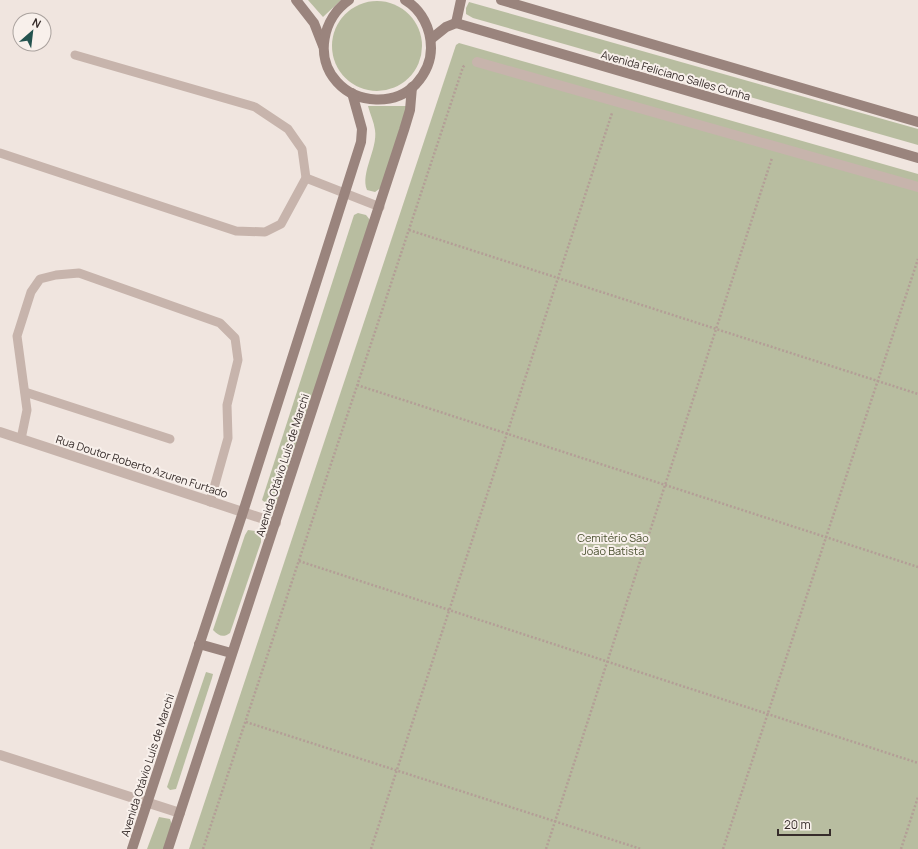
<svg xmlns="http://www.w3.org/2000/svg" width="918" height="849" viewBox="0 0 918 849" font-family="Manrope,sans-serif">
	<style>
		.green { fill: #b8bda0 }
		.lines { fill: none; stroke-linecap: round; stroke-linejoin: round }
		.path { stroke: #b39e96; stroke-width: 2.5; stroke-dasharray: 2 2; stroke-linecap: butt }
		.service { stroke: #c7b4ac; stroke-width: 9 }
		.pedestrian { stroke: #c7b4ac; stroke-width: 10 }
		.minor { stroke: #c7b4ac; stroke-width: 10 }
		.secondary { stroke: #9a847d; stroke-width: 10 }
		.labels { text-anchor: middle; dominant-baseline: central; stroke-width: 4; stroke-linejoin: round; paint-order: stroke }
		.street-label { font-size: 11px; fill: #362c2a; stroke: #f8f0eb }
		.park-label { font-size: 11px; fill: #4a5130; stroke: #f8f0eb }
	</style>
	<rect width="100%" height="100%" fill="#f0e5df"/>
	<g class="green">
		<polygon points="308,0 341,0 323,17"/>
		<circle cx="377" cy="46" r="45"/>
		<polygon points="469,2 918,129 918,145 473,18 466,14 466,8"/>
		<polygon points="459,43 918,174 918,849 189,849 456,45"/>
		<path d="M 368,106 L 407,106 L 382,187 L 375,192 L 367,190 C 360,173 378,149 375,130 C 374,122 370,114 368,106 Z"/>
		<polygon points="358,213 366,215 370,220 279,500 275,506 267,504 262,500 354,215"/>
		<path d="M 248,530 L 255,531 L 261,535 L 261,542 L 230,633 C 223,638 219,636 213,630 L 245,535 Z"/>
		<polygon points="206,672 213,674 212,678 176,789 170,790 167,787"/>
		<polygon points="159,817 170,819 172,825 166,849 147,849"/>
	</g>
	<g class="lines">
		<g class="path">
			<polyline points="409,230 918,394"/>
			<polyline points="357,385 918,567"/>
			<polyline points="299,561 918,763"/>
			<polyline points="246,722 641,849"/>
			<polyline points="203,849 463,67 465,65"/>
			<polyline points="371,849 612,113"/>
			<polyline points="546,849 772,158"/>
			<polyline points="723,849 918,259"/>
			<polyline points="901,849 918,797"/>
		</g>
		<g class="service">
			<polyline points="0,153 236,231 265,232 281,224 306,178 302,149 288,129 255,107 75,55"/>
			<polyline points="306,178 380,207"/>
			<polyline points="25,392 170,439"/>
			<polyline points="21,439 27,410 17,336 31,292 40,279 56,275 79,273 220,323 235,338 238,360 227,405 228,438 210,502"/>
		</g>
		<polyline class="pedestrian" points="477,62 918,187"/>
		<g class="minor">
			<polyline points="0,432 276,523"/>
			<polyline points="0,755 180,813"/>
		</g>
		<g class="secondary">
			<polyline points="296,0 314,23 323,46"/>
			<path d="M 349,0 C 323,18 314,57 337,82 C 357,104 395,106 416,84 C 425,74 431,62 431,48 C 431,29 422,10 405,0"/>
			<polyline points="501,0 918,122"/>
			<polyline points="456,23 461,0"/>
			<polyline points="431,39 446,27 456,23 918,158"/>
			<polyline points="199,644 231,653"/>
			<polyline points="132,849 243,512 361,142 362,129 352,93"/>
			<polyline points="168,849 404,130 410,110 412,87"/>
		</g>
	</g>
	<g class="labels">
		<g class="street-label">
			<text transform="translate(676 75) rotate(16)">Avenida Feliciano Salles Cunha</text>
			<text transform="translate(282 465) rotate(-72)">Avenida Otávio Luís de Marchi</text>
			<text transform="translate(142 466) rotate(18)">Rua Doutor Roberto Azuren Furtado</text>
			<text transform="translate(147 765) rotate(-72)">Avenida Otávio Luís de Marchi</text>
		</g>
		<g class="park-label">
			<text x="613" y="537">Cemitério São<tspan x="613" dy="13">João Batista</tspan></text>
		</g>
	</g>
	<g transform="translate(32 32) rotate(28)"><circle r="19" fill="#f8f0eb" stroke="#aaa29e"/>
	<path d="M0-3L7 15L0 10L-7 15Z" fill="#24534f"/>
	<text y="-6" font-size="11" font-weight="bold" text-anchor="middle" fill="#362c2a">N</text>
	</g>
	<path d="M778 829v6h52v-6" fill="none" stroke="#362c2a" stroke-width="2"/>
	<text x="784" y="829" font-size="12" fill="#362c2a" stroke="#f8f0eb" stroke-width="3" paint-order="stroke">20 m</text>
</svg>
